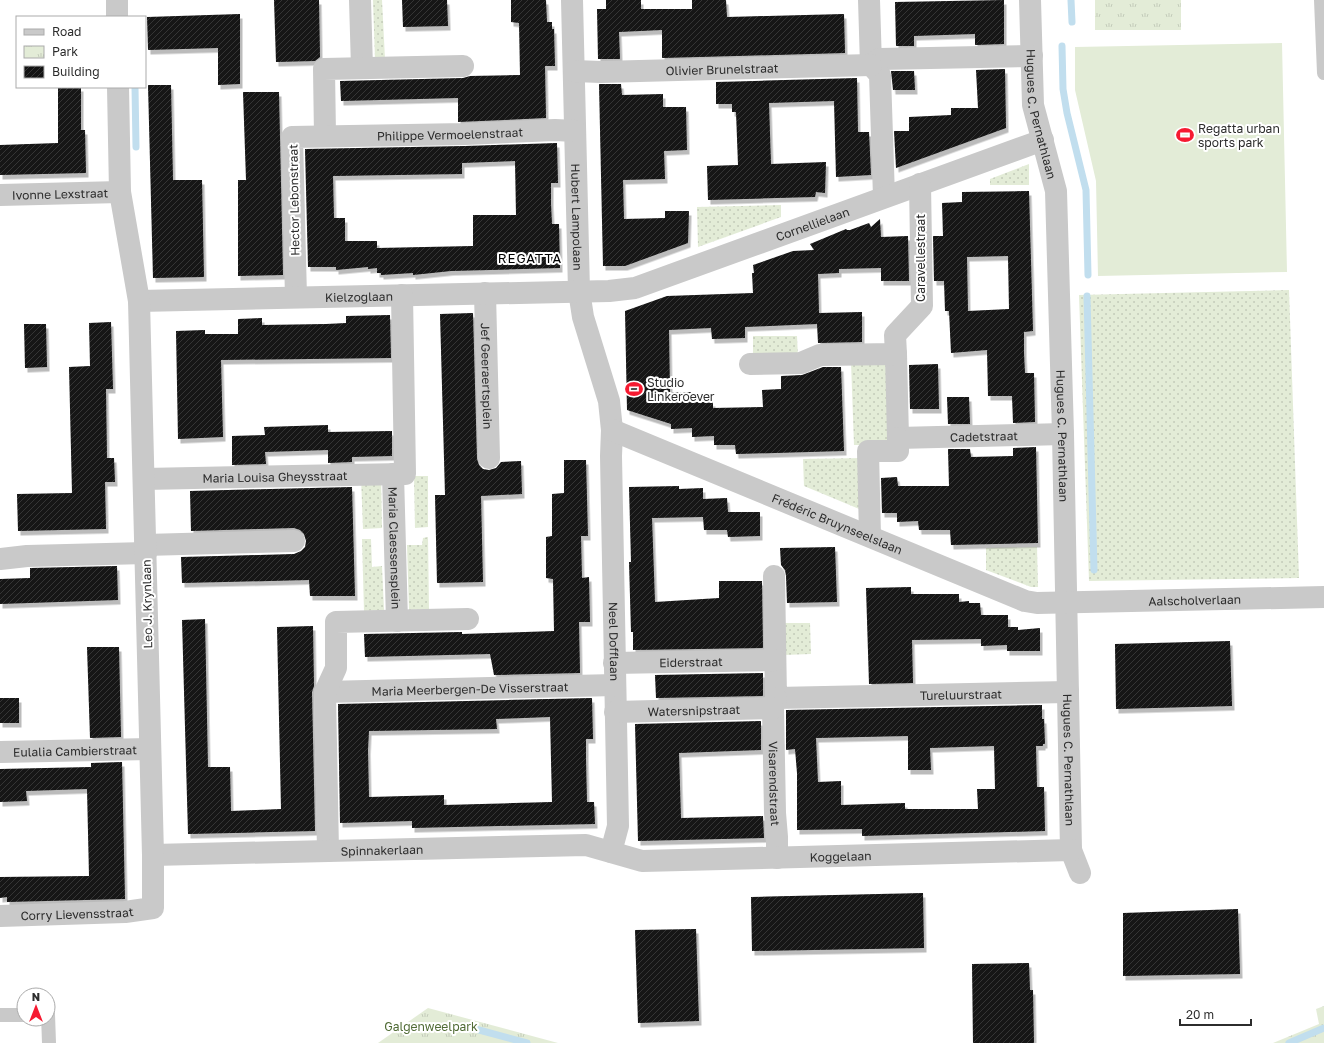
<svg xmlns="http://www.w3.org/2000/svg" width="1324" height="1043" viewBox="0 0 1324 1043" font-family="'Golos Text',sans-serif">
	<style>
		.grass { fill: url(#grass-dots) }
		.park { fill: url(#park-tufts) }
		.garden { fill: #e3ecd7 }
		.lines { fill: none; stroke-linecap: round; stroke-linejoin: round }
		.stream { stroke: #c1deee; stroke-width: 7 }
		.building { fill: url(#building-hatch); fill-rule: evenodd; filter: url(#shadow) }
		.lane { stroke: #c9c9c9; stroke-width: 14 }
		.street { stroke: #c9c9c9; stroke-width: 22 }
		.labels { text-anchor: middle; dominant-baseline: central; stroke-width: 4; stroke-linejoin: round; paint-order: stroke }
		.street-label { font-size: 12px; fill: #2c2c2c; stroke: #fff }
		.poi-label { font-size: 12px; fill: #2c2c2c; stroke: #fff; text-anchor: start }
		.park-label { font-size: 12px; fill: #506b35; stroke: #fff }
		.neighbourhood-label { font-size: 13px; letter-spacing: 1px; fill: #000; stroke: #fff }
	</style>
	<defs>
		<pattern id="grass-dots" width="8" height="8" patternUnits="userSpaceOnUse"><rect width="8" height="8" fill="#e3ecd7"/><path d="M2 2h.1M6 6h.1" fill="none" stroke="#c3cbb9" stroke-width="1.8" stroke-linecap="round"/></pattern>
		<pattern id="park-tufts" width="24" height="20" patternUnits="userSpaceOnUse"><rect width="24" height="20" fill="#e3ecd7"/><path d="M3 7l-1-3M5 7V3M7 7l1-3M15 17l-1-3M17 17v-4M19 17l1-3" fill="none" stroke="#c3cbb9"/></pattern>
		<pattern id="building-hatch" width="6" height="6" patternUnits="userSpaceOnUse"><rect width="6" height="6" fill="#131313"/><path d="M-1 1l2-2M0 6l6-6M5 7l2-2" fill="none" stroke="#363636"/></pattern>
		<filter id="shadow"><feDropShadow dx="2.5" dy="4.5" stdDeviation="0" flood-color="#0004"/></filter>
	</defs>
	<rect width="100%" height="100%" fill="#fff"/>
	<g class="grass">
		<polygon points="373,0 382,0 385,59 375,59"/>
		<polygon points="1029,164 1029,185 990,185 990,179"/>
		<polygon points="781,205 781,217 698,247 697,207"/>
		<polygon points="1289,290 1299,578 1089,581 1079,295"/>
		<polygon points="753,336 797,336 798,358 753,358"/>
		<polygon points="889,361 891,445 854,445 851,362"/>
		<polygon points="863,458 864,511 804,486 803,459"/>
		<polygon points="414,476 428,476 428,527 415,528"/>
		<polygon points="361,477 381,477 382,528 363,529"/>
		<polygon points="428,537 429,609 409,610 407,545 422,545 423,538"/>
		<polygon points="362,539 371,539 372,567 382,566 384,610 364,611"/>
		<polygon points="1037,547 1038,587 1031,587 986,570 986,548"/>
		<polygon points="782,623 810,623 811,654 783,655"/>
	</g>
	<g class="park">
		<rect x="1095" y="0" width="86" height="30"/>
		<polygon points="1324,1006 1324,1043 1273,1043 1319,1024 1316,1009"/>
		<polygon points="428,1008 558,1043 378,1043"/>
	</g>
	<polygon class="garden" points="1282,43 1287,272 1098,276 1096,181 1075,90 1075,47"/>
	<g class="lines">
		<g class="stream">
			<polyline points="1071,0 1072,22"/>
			<polyline points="1062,46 1063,89 1067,113 1086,190 1088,275"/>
			<polyline points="135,87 136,147"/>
			<polyline points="1087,296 1094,570"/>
			<polyline points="468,1027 527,1043"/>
			<polyline points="1289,1043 1324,1028"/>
		</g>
	</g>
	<g class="building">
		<polygon points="274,0 319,0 320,57 315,61 276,62"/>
		<polygon points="402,0 447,0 448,26 403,27"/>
		<polygon points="511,0 546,0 547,22 552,22 552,29 554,29 555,66 545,66 546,118 458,122 458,98 341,101 340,81 463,78 470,76 520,75 519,23 511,22"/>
		<polygon points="606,0 641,0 641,9 692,9 692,0 726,0 727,17 844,14 845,53 662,58 662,30 619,32 620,59 598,59 597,9 606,9"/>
		<polygon points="1004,0 1004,44 975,45 975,34 914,36 914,46 896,46 895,2"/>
		<polygon points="240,14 240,84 218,85 218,48 148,50 147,17"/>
		<polygon points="1005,69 1006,128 896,168 894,131 909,131 909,117 951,115 951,108 978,108 976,70"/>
		<polygon points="891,71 914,71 915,90 893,90"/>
		<polygon points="857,78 858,132 869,132 871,175 836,177 834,101 769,103 771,164 826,162 825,193 816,192 815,197 708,200 707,166 738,165 736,112 732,112 732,104 716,104 716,82"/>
		<polygon points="599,84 621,84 622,95 663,94 663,107 686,107 687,150 664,151 665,179 623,180 624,219 665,218 665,211 689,211 688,243 625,266 603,266"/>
		<polygon points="148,85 171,85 173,180 202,180 204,277 153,278"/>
		<polygon points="58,87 81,87 81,130 85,130 86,173 0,175 0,145 58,143"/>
		<polygon points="243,92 279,92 283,275 238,276 238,180 246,180"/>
		<path d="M 557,143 L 558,183 L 551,183 L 551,204 L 552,224 L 559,224 L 560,268 L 451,271 L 413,275 L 413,273 L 381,275 L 381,273 L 377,273 L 377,268 L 368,269 L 368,267 L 336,270 L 336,267 L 308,267 L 305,149 L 465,146 ZM 515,161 L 516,215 L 473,215 L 473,246 L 377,248 L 377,241 L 345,241 L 345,218 L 334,218 L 333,176 L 462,174 L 462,163 Z"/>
		<path d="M 1029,191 L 1033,331 L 1024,332 L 1024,353 L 1025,373 L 1034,373 L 1035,422 L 1013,423 L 1012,396 L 988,396 L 987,350 L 951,353 L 949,311 L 945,311 L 944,281 L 934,281 L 933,236 L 943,236 L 942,203 L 962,202 L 962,192 ZM 1008,256 L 1009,309 L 968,311 L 967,257 Z"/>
		<polygon points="880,219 881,237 908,236 909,281 881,281 881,268 839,269 839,273 818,274 819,313 862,312 862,342 818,343 817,324 745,327 745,338 712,339 711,328 669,330 670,392 691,392 692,402 713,402 713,408 763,407 762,390 781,389 781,376 802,375 823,367 841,367 844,451 736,454 735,445 714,445 714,436 692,437 692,428 671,429 671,424 627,410 625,311 667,296 753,293 752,273 754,273 753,265 793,251 814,250 810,244 846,229 847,230 850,230 869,223 871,227"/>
		<polygon points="473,313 477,459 479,465 483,469 489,470 496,468 501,462 521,461 522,494 481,496 483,582 437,583 435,495 445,495 440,314"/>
		<polygon points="390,315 391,358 221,360 223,437 178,439 176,331 205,330 205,334 238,334 238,319 262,318 262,325 326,324 346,323 346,316"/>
		<polygon points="111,322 113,389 106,389 107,458 114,458 115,482 105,482 106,529 18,531 17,494 72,493 69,367 90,366 89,323"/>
		<polygon points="24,324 46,324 47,367 25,368"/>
		<polygon points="938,364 939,409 910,409 909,365"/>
		<polygon points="947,397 969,397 970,424 948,424"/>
		<polygon points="328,425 328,432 392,431 392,456 352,457 352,462 328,463 328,450 265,452 266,464 232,465 232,436 265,435 264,427"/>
		<polygon points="1036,447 1038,543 951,545 950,530 919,530 918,521 897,522 897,513 882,513 881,478 897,477 898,486 949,486 948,449 970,449 971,457 1013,456 1013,448"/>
		<polygon points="564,460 586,460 588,536 581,536 582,578 589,577 590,622 579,622 580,673 494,675 490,654 365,657 364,634 462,632 462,634 554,631 553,579 546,578 546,537 552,536 552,494 564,493"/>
		<polygon points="679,486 679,489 703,488 703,499 727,498 728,512 760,512 760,536 728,537 727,530 704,530 703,517 652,518 655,602 719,598 719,581 762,581 763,648 633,650 633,632 631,632 629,562 631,562 629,487"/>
		<polygon points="352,487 355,596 310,596 309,580 182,583 181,557 294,554 301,551 305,547 306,541 304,534 300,530 294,528 191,531 190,491"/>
		<polygon points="835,547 837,602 787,603 786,576 785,570 781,565 780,548"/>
		<polygon points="117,566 118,600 0,604 0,579 30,578 30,568"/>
		<polygon points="911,587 911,594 959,594 959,602 969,601 969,603 980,603 981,615 1008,615 1008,627 1018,627 1018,630 1040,628 1040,651 1007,651 1007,645 981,646 981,639 912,640 913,683 869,684 866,588"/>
		<polygon points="205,619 208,767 230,767 231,811 281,809 277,627 313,626 314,686 312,692 315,831 188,834 182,620"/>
		<polygon points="1230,641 1232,706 1116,709 1115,644"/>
		<polygon points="87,647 119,647 121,737 90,738"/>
		<polygon points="763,673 763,696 656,698 655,675"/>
		<rect x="0" y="698" width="19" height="25"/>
		<path d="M 592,698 L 593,739 L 586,739 L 586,759 L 587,802 L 594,802 L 595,824 L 412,828 L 412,821 L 340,823 L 338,704 ZM 550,717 L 552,802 L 444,805 L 444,795 L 369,797 L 368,750 L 369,731 L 497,729 L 496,719 Z"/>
		<path d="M 1042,705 L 1042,719 L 1044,719 L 1045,744 L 1043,744 L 1043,746 L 1036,746 L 1037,787 L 1044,787 L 1045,831 L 862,836 L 862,829 L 797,830 L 797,773 L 795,749 L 786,750 L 786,710 ZM 908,736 L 908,770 L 931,770 L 930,748 L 994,746 L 995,789 L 977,789 L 978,809 L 905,809 L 905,803 L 841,805 L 841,781 L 818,782 L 816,738 Z"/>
		<polygon points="761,721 761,750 679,753 681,818 763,816 764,838 638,841 635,724"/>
		<polygon points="122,762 125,899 7,902 7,897 0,898 0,877 89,876 87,789 26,791 27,801 0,802 0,769 91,767 91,763"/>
		<polygon points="923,893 924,948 752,951 751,897"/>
		<polygon points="1238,909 1240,974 1123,976 1123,913"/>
		<polygon points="696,929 699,1021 638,1023 635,930"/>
		<polygon points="1029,963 1030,990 1033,990 1034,1043 973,1043 972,964"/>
	</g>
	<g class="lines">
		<g class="lane">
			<polyline points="1321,0 1324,73"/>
			<polyline points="48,1014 49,1043"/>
			<polyline points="0,1015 24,1015"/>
		</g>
		<g class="street">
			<polyline points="117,0 117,17"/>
			<polyline points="360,0 362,68"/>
			<path id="s1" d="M 572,0 L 579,291 L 583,317 L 609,401 L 612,430 L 611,456 L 618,826 L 611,852"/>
			<polyline points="869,0 871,65"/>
			<path id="s2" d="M 1030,0 L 1033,105 L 1056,191 L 1063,434 L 1071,850 L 1080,873"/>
			<polyline points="871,65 880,59 1032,56"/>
			<polyline points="871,65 880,75 884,197"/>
			<path id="s3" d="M 574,71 L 601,72 L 871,65"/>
			<polyline points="325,136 324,69 463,66"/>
			<path id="s4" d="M 0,195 L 120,192"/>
			<path id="s5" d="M 485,293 L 489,458"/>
			<path id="s6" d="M 296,297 L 292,137 L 465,134 L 555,130 L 575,131"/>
			<path id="s7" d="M 139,301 L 609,291 L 635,288 L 1043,140"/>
			<path id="s8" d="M 896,354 L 898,438 L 1063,434"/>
			<polyline points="750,364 801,363 820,355 896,354 895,335 922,306 920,184"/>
			<path id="s9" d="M 612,430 L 1025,601 L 1037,603 L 1324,597"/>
			<path id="s10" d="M 393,474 L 397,621"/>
			<path id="s11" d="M 144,479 L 293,476 L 405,474 L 402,295"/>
			<polyline points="870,536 868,451 898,451 898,438"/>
			<polyline points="145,545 294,541"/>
			<polyline points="0,559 27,556 146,553"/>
			<path id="s12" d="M 774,576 L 776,698 L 1068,692"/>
			<path id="s13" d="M 614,663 L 775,660"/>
			<path id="s14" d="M 325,692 L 615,685"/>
			<path id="s15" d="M 776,698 L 773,708 L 775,813 L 777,837 L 777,858"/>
			<path id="s16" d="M 615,712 L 773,708"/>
			<path id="s17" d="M 0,752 L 150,749"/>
			<polyline points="328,851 325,692 336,668 336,622 468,619"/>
			<path id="s18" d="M 153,855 L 586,845 L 642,861 L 1071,850"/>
			<path id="s19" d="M 0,916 L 125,912 L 153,908 L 153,855 L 139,301 L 120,192 L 118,87"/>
		</g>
	</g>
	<defs>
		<g id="stadium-bare" transform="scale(1.38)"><path d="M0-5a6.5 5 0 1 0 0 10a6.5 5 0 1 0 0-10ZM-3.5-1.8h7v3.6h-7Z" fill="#f61a31" stroke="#fff" stroke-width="2.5" paint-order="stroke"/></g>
	</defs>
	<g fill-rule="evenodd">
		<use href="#stadium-bare" x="1185" y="135"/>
		<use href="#stadium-bare" x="634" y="389"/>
	</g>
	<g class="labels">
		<g class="street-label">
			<text stroke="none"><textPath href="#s3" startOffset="148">Olivier Brunelstraat</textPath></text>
			<text stroke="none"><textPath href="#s2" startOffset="115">Hugues C. Pernathlaan</textPath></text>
			<text stroke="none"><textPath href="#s6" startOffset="318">Philippe Vermoelenstraat</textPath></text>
			<text stroke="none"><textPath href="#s4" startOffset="60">Ivonne Lexstraat</textPath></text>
			<text transform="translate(294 200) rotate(-91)">Hector Lebonstraat</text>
			<text stroke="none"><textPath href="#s1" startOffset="217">Hubert Lampolaan</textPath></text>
			<text stroke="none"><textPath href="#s7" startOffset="685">Cornellielaan</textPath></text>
			<text transform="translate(920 258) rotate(-90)">Caravellestraat</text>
			<text stroke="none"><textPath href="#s7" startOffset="220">Kielzoglaan</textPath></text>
			<text stroke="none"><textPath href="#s5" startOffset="83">Jef Geeraertsplein</textPath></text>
			<text stroke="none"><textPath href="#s8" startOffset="170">Cadetstraat</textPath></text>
			<text stroke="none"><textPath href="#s2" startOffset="439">Hugues C. Pernathlaan</textPath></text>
			<text stroke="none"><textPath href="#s11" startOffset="131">Maria Louisa Gheysstraat</textPath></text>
			<text stroke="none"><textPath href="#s9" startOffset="244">Frédéric Bruynseelslaan</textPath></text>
			<text stroke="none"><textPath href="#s10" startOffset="74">Maria Claessensplein</textPath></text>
			<text stroke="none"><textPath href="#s9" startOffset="617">Aalscholverlaan</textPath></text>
			<text transform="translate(147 604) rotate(-91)">Leo J. Krynlaan</text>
			<text stroke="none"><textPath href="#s1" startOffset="646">Neel Dofflaan</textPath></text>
			<text stroke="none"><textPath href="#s13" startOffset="77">Eiderstraat</textPath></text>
			<text stroke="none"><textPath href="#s14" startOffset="145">Maria Meerbergen-De Visserstraat</textPath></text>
			<text stroke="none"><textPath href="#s12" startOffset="307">Tureluurstraat</textPath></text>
			<text stroke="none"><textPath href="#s16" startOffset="79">Watersnipstraat</textPath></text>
			<text stroke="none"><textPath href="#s17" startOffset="75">Eulalia Cambierstraat</textPath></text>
			<text stroke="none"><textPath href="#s2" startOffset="763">Hugues C. Pernathlaan</textPath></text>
			<text stroke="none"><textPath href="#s15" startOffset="86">Visarendstraat</textPath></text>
			<text stroke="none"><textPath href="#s18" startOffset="229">Spinnakerlaan</textPath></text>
			<text stroke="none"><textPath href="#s18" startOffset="690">Koggelaan</textPath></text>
			<text stroke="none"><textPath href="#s19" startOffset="77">Corry Lievensstraat</textPath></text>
		</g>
		<g class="poi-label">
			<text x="1198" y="128">Regatta urban<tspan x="1198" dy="14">sports park</tspan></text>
			<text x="647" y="382">Studio<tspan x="647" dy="14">Linkeroever</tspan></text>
		</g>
		<g class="park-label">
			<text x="431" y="1026">Galgenweelpark</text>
		</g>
		<g class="neighbourhood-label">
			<text x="530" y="258">REGATTA</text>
		</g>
	</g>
	<rect x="16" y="16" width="130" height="72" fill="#ffffff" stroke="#ababab"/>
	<rect x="24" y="29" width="20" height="6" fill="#c9c9c9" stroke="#ababab"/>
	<text x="52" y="36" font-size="12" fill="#2c2c2c">Road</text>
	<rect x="24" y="46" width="20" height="12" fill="url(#park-tufts)" stroke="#ababab"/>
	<text x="52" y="56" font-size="12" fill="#2c2c2c">Park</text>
	<rect x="24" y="66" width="20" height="12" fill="url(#building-hatch)" stroke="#ababab"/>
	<text x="52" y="76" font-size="12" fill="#2c2c2c">Building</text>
	<g transform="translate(36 1007)"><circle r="19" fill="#ffffff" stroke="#ababab"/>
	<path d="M0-3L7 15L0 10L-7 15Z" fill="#f61a31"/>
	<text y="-6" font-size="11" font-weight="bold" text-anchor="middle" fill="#2c2c2c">N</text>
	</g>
	<path d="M1180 1019v6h71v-6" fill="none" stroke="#2c2c2c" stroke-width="2"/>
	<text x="1186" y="1019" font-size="12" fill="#2c2c2c" stroke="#ffffff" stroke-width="3" paint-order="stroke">20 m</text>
</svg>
